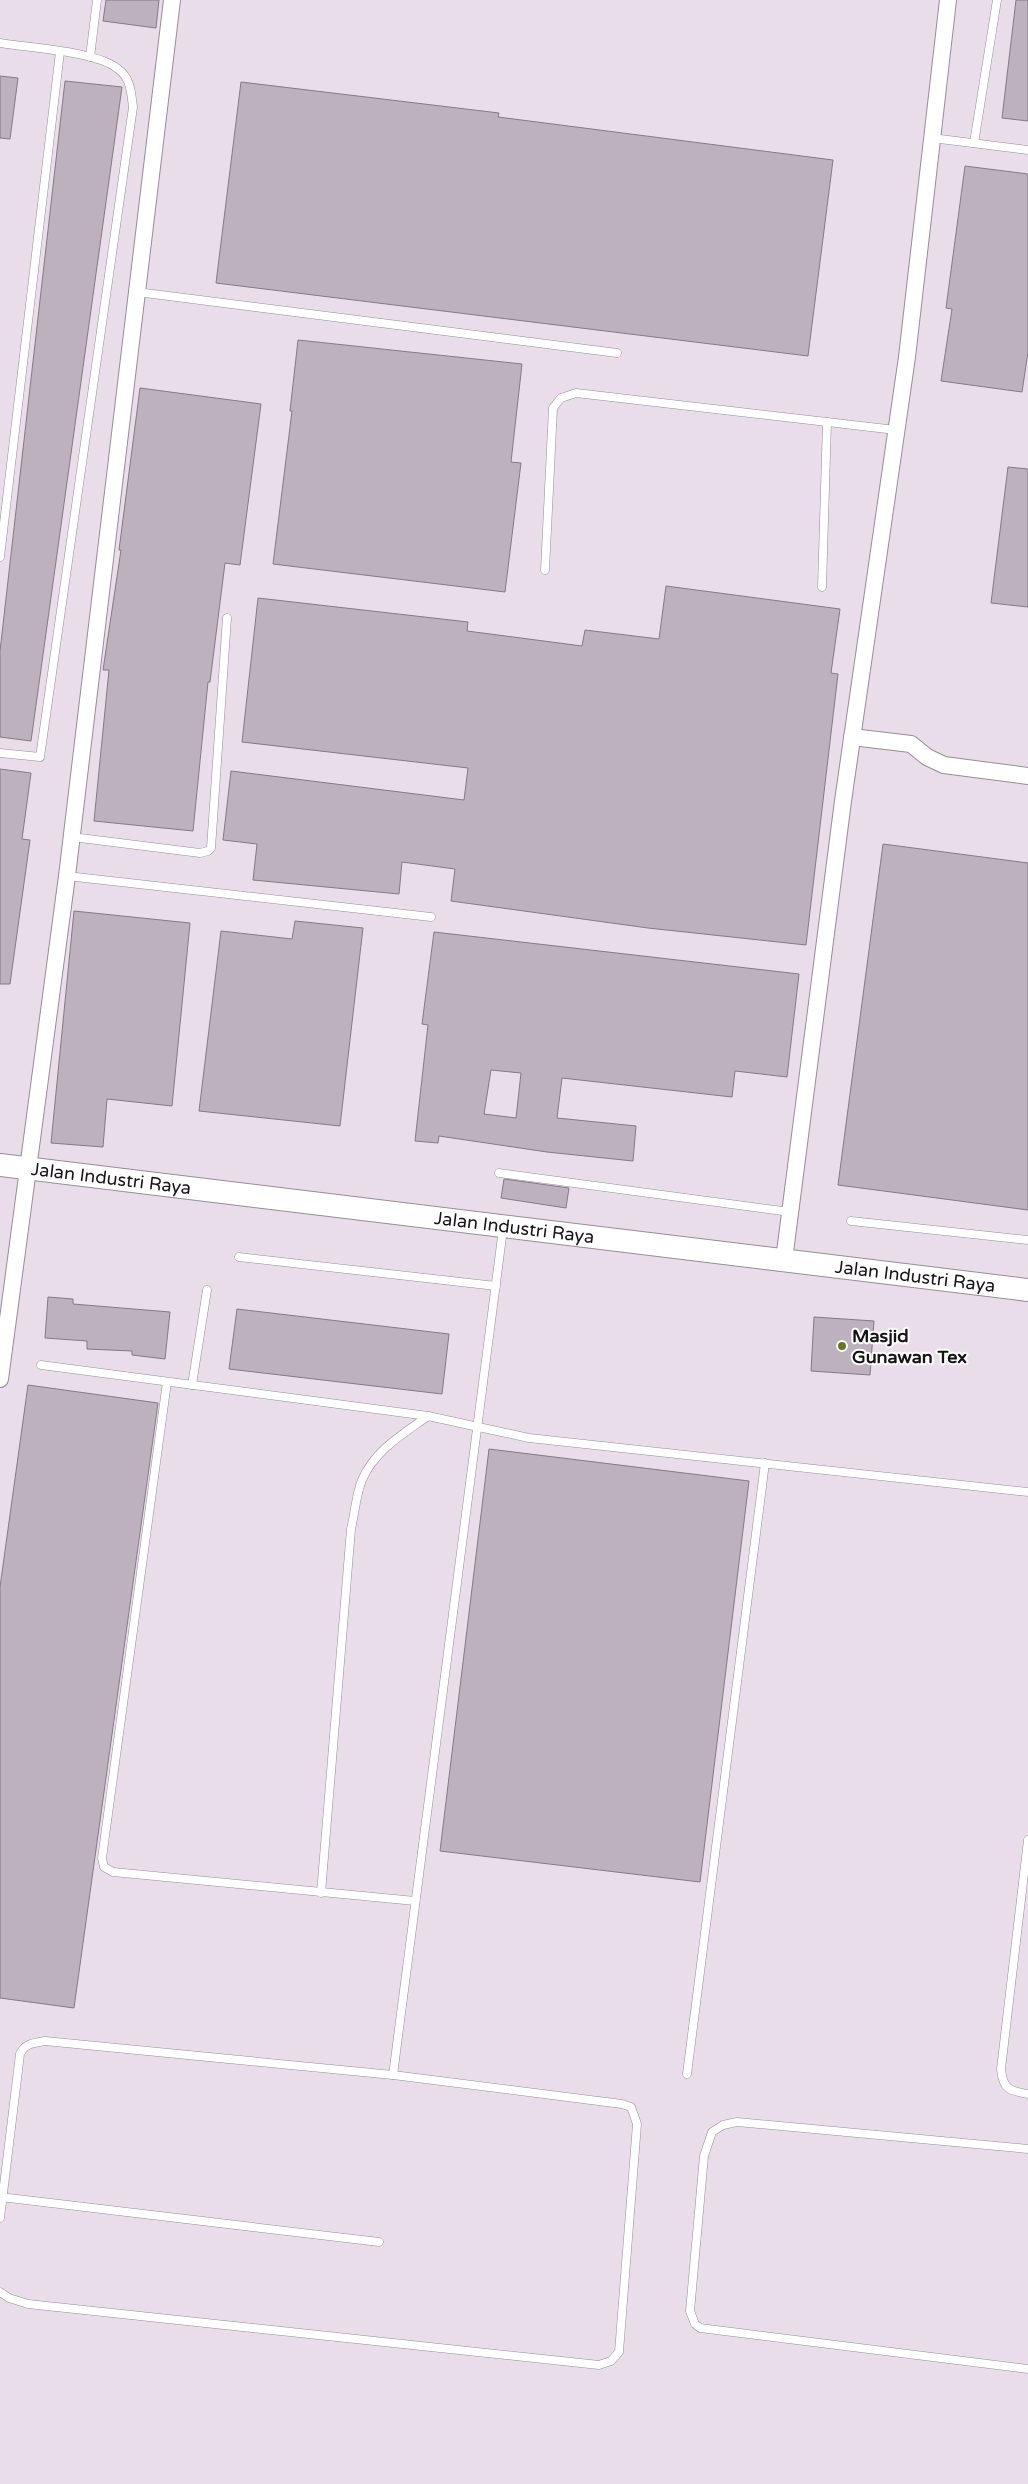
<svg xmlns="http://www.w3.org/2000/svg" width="1028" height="2484" viewBox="0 0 1028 2484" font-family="'Varela Round',sans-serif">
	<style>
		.building { fill: #bdb1bd; stroke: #847985; fill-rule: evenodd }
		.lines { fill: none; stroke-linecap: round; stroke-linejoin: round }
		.lane-casing { stroke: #988c98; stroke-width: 9 }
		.street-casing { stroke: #988c98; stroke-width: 18 }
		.secondary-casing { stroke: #988c98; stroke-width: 24 }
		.lane { stroke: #fff; stroke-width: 8 }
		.street { stroke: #fff; stroke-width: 16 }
		.secondary { stroke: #fff; stroke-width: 22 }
		.poi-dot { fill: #687724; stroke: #fff; stroke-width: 2 }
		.labels { text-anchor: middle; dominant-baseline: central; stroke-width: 4; stroke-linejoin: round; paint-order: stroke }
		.street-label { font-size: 18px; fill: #171217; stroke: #fff }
		.poi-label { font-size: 18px; font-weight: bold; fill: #171217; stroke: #fff; text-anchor: start }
	</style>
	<rect width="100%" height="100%" fill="#eaddea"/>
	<g class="building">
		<polygon points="106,0 159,0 156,28 103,21"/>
		<polygon points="1016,0 1028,0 1028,121 1002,118"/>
		<polygon points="0,76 18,78 10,139 0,138"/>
		<polygon points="65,81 122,87 31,741 0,737 0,651"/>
		<polygon points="241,82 499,113 498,117 833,160 808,356 216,283"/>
		<polygon points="965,166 1028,174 1028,352 1022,392 941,381 952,309 946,308"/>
		<polygon points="298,340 522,364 511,462 521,463 505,592 273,564 292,411 290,411"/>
		<polygon points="140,388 261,404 240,565 225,563 210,682 208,682 193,831 94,821 109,670 103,670 121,550 119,550"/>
		<polygon points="1008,467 1028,469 1028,607 991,603"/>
		<polygon points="666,586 840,609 831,673 838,674 806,945 648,928 451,901 455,869 402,862 399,894 253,880 257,844 223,840 231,771 464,800 468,768 242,742 258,598 468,622 467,631 582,646 585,630 659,639"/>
		<polygon points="0,769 31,773 22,839 30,840 10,984 0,984"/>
		<polygon points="883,844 1028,863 1028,1210 838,1185"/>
		<polygon points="74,911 190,923 172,1106 107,1099 103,1147 51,1143"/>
		<polygon points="295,921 363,928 340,1126 199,1111 221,931 292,939"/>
		<path d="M 434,932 L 799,974 L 787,1077 L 735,1071 L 732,1097 L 562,1078 L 557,1118 L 636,1126 L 633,1161 L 547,1152 L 439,1136 L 438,1143 L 415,1141 L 428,1025 L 422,1024 ZM 491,1070 L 521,1073 L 516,1118 L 484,1114 Z"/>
		<polygon points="504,1179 569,1188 566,1208 501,1198"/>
		<polygon points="48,1297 73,1299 73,1304 170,1312 165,1359 132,1355 132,1351 87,1349 87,1341 45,1338"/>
		<polygon points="237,1309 449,1334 442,1394 229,1369"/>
		<polygon points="814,1317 874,1321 870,1375 811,1371"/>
		<polygon points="28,1385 158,1403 74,2008 0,1998 0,1587"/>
		<polygon points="489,1449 749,1481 700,1882 440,1851"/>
	</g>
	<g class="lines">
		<g class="lane-casing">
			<g id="lane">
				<path d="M 0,43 C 29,48 97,51 118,69 C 131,78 131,93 133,107 L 40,757 L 0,753"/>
				<polyline points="90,57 97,0"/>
				<polyline points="932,138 1028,150"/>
				<polyline points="974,143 997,0"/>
				<polyline points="137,292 617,353"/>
				<polyline points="0,557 60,52"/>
				<polyline points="545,570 553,408 561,398 576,393 896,430"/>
				<polyline points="822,587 827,422"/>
				<polyline points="72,837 200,853 208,851 211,848 227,618"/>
				<polyline points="67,876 431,917"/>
				<polyline points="499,1173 790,1212"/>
				<polyline points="851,1221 1028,1240"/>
				<polyline points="239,1257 496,1286"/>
				<polyline points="41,1365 428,1416 529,1438 1028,1492"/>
				<polyline points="167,1382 102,1858 104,1867 113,1872 415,1901"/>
				<polyline points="192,1385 207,1290"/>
				<path d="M 1028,1840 L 1001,2069 C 1003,2089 1009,2091 1028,2094"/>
				<path d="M 321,1893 L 351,1529 C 355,1513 356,1494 362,1480 C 375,1450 403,1434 428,1416"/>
				<polyline points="687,2074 765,1463"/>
				<polyline points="393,2075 503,1229"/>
				<polyline points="1028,2149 737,2122 723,2125 712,2132 704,2156 690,2311 695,2324 700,2328 1028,2369"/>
				<polyline points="0,2197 379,2242"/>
				<path d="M 0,2218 L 20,2054 C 25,2043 34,2043 45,2041 L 393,2075 L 622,2104 L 631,2107 L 637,2124 L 619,2352 L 611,2361 L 599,2365 L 28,2304 L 9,2298 L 0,2292"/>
			</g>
		</g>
		<g class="street-casing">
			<g id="street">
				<polyline points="852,737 911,744 927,757 944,765 1028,776"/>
				<polyline points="784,1260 843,801 907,357 948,0"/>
				<polyline points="0,1379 67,876 172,0"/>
			</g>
		</g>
		<g class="secondary-casing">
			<g id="secondary">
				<path id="s1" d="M 0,1165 L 1028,1290"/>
			</g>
		</g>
		<use href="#lane" class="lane"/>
		<use href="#street" class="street"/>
		<use href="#secondary" class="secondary"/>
	</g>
	<circle class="poi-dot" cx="842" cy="1346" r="5"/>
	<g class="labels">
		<g class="street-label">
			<text stroke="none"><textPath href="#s1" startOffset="112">Jalan Industri Raya</textPath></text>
			<text stroke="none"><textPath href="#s1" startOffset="518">Jalan Industri Raya</textPath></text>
			<text stroke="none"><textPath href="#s1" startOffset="922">Jalan Industri Raya</textPath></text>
		</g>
		<g class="poi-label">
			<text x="852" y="1336">Masjid<tspan x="852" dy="21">Gunawan Tex</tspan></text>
		</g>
	</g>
</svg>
